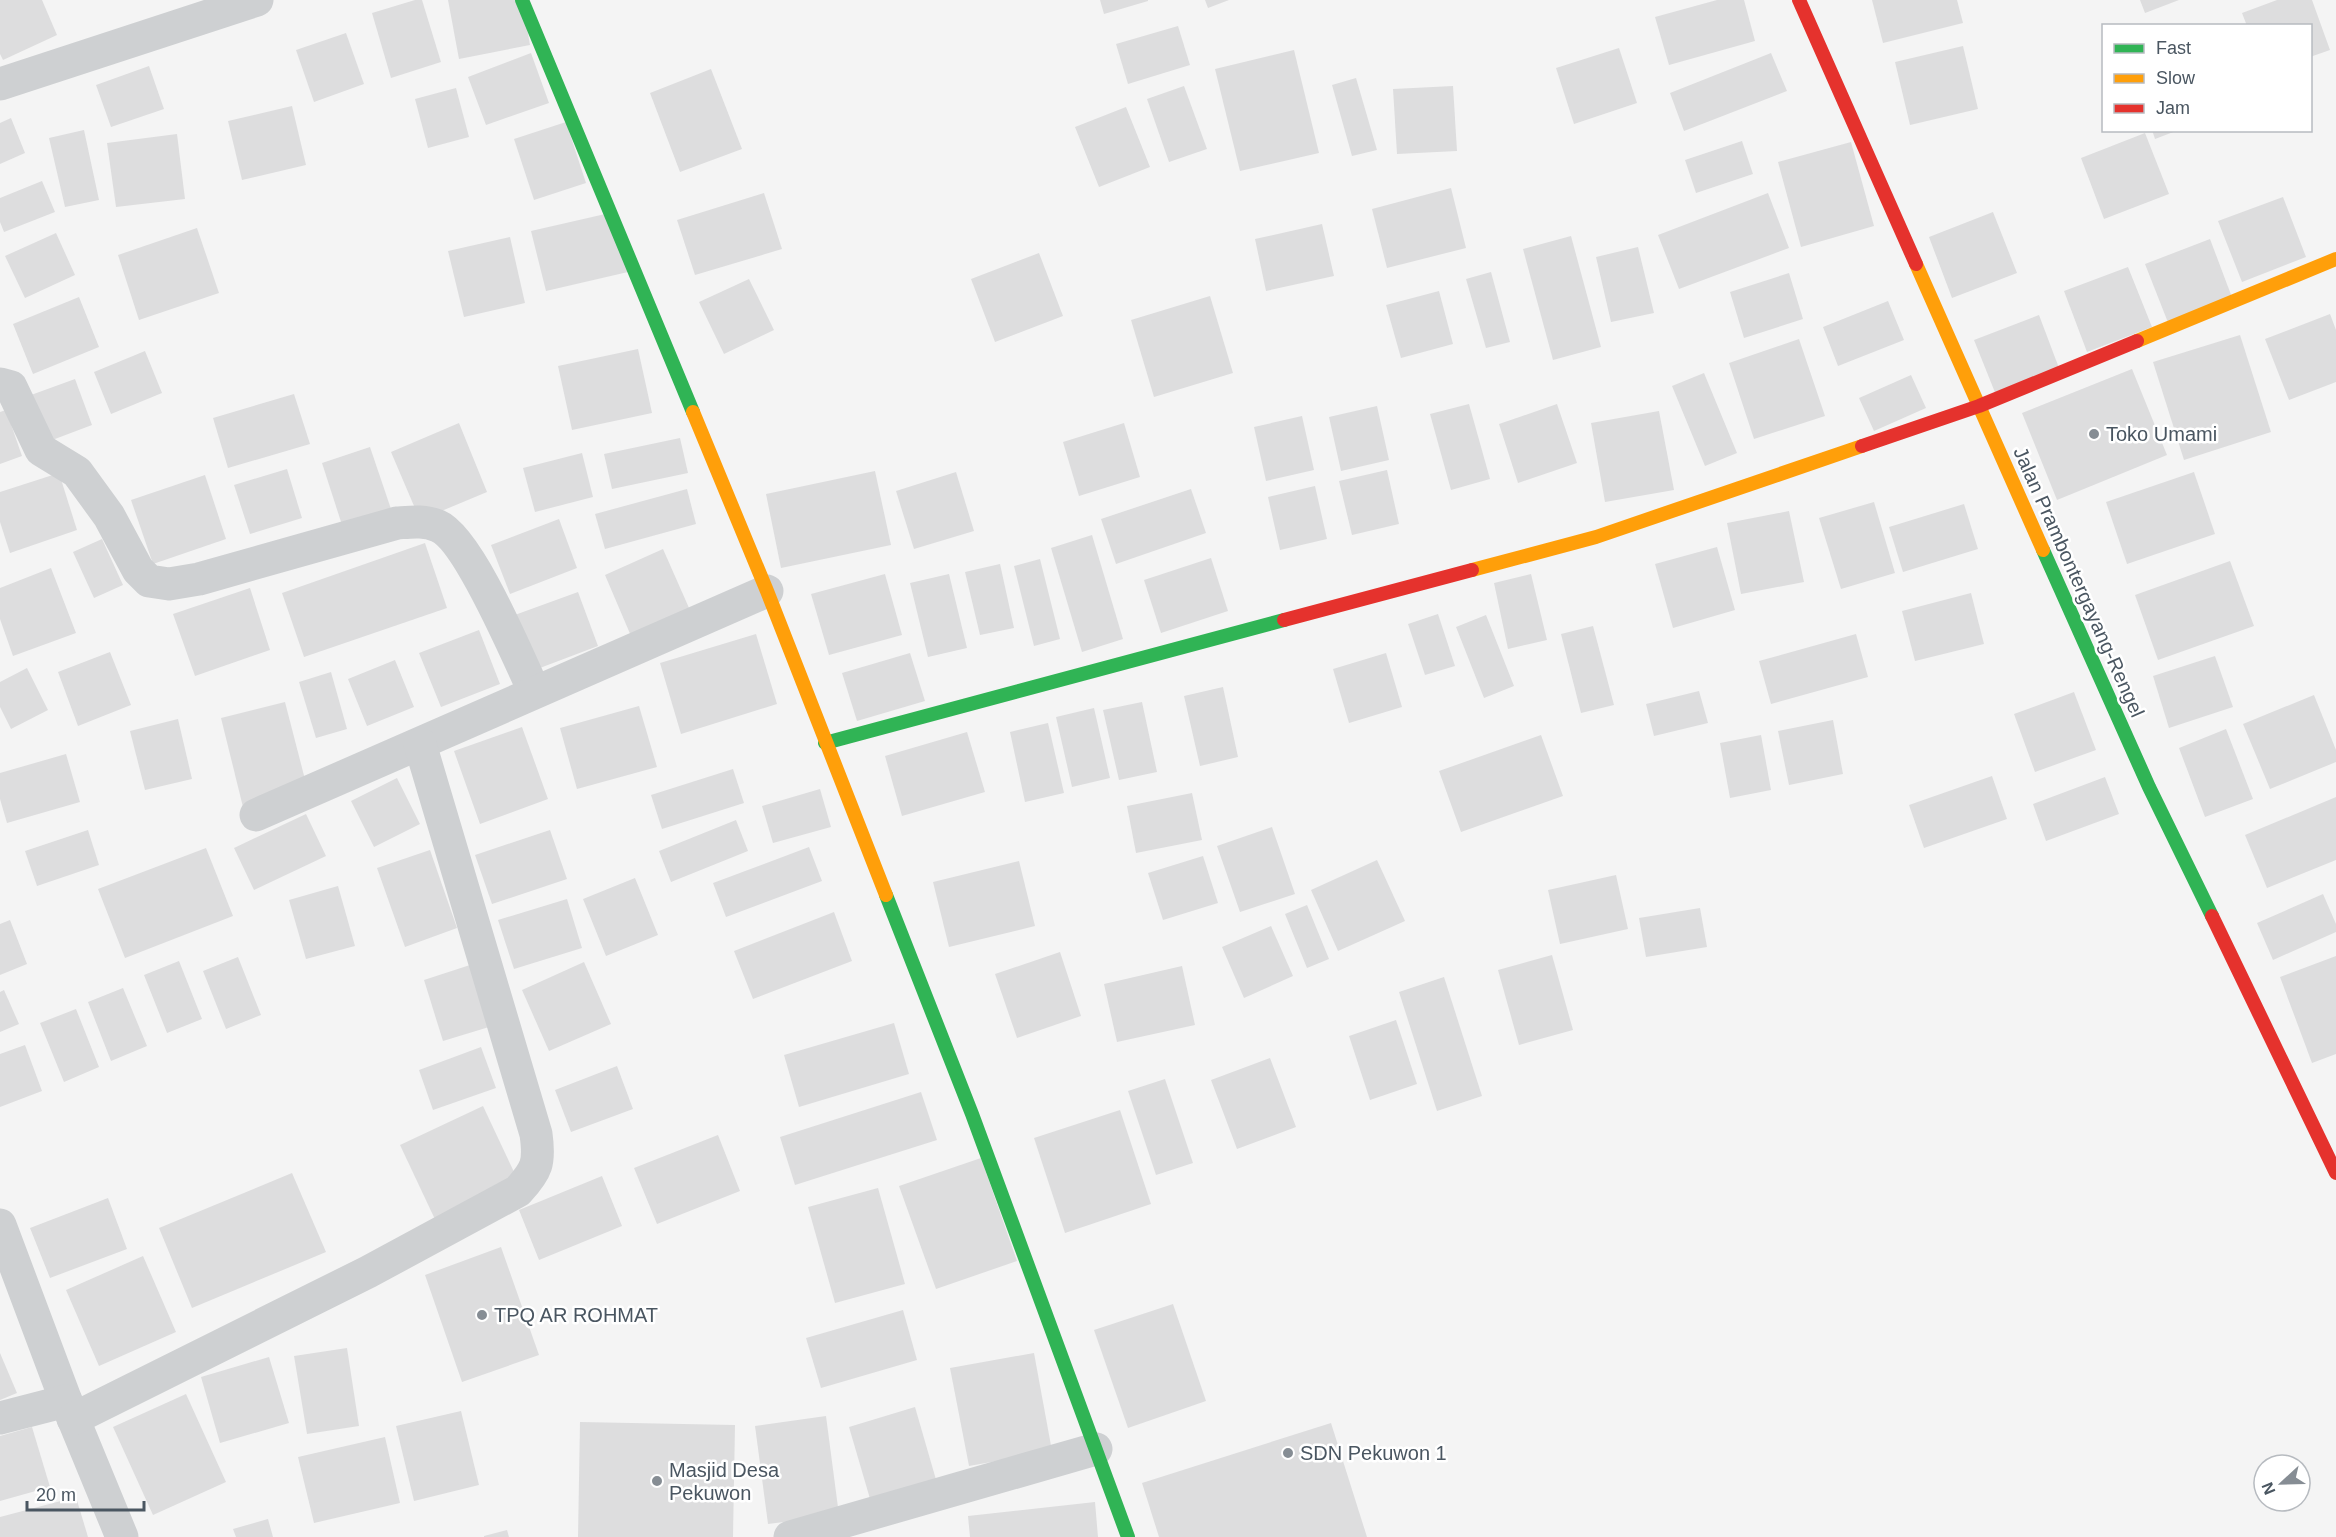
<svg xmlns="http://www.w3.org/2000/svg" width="2336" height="1537" viewBox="0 0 2336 1537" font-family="Arial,sans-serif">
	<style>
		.building { fill: #ddddde }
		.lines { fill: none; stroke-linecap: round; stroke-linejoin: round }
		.street { stroke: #ced0d2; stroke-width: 33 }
		.fast { stroke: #30b455; stroke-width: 14 }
		.slow { stroke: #ff9f0a; stroke-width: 14 }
		.jam { stroke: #e5322d; stroke-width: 14 }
		.poi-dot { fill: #868d94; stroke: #fff; stroke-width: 2 }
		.labels { text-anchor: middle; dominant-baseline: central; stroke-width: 5; stroke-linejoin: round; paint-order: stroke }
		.poi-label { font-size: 20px; fill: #4a5661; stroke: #fff; text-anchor: start }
		.street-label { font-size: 20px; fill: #4a5661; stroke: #fff }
	</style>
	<rect width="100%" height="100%" fill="#f4f4f4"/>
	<g class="building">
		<polygon points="0,0 42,0 57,35 3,60 0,54"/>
		<polygon points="415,0 422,0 441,62 391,78 372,13"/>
		<polygon points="448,0 522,0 530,45 459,59"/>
		<polygon points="1100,0 1148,0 1148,1 1104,14"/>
		<polygon points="1205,0 1229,0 1208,8"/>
		<polygon points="1717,0 1744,0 1755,41 1669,65 1655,17"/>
		<polygon points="1872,0 1957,0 1963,23 1883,43"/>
		<polygon points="2140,0 2179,0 2145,13"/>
		<polygon points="2277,0 2312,0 2330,50 2310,57 2310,26 2247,26 2242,13"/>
		<polygon points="1178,26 1190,65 1128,84 1116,44"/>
		<polygon points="346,33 364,84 314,102 296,50"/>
		<polygon points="1963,46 1978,109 1910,125 1895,62"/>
		<polygon points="1619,48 1637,103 1574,124 1556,68"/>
		<polygon points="1294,50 1319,153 1240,171 1215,69"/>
		<polygon points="531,53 549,103 486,125 468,77"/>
		<polygon points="1771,53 1787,91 1684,131 1670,93"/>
		<polygon points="149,66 164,109 111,127 96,85"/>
		<polygon points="711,69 742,149 680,172 650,93"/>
		<polygon points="1356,78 1377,150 1352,156 1332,85"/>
		<polygon points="1184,86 1207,149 1169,162 1147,99"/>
		<polygon points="1453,86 1457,151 1397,154 1393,89"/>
		<polygon points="456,88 469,137 428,148 415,99"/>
		<polygon points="292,106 306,165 242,180 228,121"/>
		<polygon points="1126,107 1150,167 1099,187 1075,127"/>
		<polygon points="11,118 25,153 0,164 0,123"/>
		<polygon points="566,122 586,183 534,200 514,139"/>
		<polygon points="84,130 99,200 65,207 49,138"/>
		<polygon points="2152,130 2176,130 2176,131 2155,139"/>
		<polygon points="2145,133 2169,194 2104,219 2081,158"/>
		<polygon points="177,134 185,199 116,207 107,143"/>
		<polygon points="1742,141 1753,174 1696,193 1685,160"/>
		<polygon points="1851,142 1874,226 1801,247 1778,162"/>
		<polygon points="42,181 55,212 4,232 0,222 0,198"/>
		<polygon points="1451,188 1466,248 1387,268 1372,209"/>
		<polygon points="764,193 782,249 695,275 677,220"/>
		<polygon points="1768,193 1789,248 1679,289 1658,235"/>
		<polygon points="2283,197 2306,257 2242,282 2218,221"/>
		<polygon points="614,212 628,272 546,291 531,231"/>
		<polygon points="1993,212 2017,273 1952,298 1929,237"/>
		<polygon points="1322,224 1334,276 1266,291 1255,239"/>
		<polygon points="197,228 219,293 139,320 118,255"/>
		<polygon points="56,233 75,275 25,298 5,256"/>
		<polygon points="1571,236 1601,347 1553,360 1523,249"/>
		<polygon points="510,237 525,303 464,317 448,251"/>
		<polygon points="2210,239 2233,300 2169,325 2145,264"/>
		<polygon points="1638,247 1654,313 1611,322 1596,257"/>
		<polygon points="1039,253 1063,316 995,342 971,279"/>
		<polygon points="2128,267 2152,327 2087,352 2064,291"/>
		<polygon points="1491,272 1510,342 1486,348 1466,279"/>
		<polygon points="1789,273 1803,319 1744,338 1730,292"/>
		<polygon points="749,279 774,330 724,354 699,302"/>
		<polygon points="1439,291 1453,344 1401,358 1386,305"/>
		<polygon points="1210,296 1233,373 1154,397 1131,320"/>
		<polygon points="79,297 99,347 33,374 13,324"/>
		<polygon points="1888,301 1904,340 1838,366 1823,327"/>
		<polygon points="2330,314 2336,330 2336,382 2289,400 2265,339"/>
		<polygon points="2039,315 2062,376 1998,400 1974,340"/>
		<polygon points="2240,335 2271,432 2184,460 2153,362"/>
		<polygon points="1799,339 1825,416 1754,439 1729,363"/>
		<polygon points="638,349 652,413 572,430 558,366"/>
		<polygon points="145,351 162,393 111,414 94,372"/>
		<polygon points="2132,369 2167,455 2057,500 2022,413"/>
		<polygon points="1704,373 1737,453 1705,466 1672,386"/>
		<polygon points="1911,375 1926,408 1874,431 1859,398"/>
		<polygon points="75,379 92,425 47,442 31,395"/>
		<polygon points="294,394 310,444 228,468 213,418"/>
		<polygon points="1469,404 1490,479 1451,490 1430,414"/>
		<polygon points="1557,404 1577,463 1518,483 1499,424"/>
		<polygon points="1377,406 1389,460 1341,471 1329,417"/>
		<polygon points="6,410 22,456 0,464 0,412"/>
		<polygon points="1659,411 1674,490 1605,502 1591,423"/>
		<polygon points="1302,416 1314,470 1266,481 1254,427"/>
		<polygon points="459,423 487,492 420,520 391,452"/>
		<polygon points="1124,423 1140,477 1079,496 1063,442"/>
		<polygon points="680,438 688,473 612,489 604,454"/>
		<polygon points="370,447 392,512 343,528 322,463"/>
		<polygon points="582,453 593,497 535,512 523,468"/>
		<polygon points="287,469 302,518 250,534 234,485"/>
		<polygon points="1387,470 1399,524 1352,535 1339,481"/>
		<polygon points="875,471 891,545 781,568 766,494"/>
		<polygon points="956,472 974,531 914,549 896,491"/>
		<polygon points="2194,472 2215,534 2127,564 2106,502"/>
		<polygon points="59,473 77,530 10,553 0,522 0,492"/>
		<polygon points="205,475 226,539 153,564 131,500"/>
		<polygon points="1315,486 1327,539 1280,550 1268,497"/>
		<polygon points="687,489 696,524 605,549 595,514"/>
		<polygon points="1191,489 1206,533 1116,564 1101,519"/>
		<polygon points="1874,502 1895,573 1841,589 1819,518"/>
		<polygon points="1964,504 1978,549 1903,572 1889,527"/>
		<polygon points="1789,511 1804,582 1741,594 1727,523"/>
		<polygon points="559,519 577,568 510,594 491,545"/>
		<polygon points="1092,535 1123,639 1082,652 1051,548"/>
		<polygon points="102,539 123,585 94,598 73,552"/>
		<polygon points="425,543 447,608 304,657 282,593"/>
		<polygon points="1717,547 1735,610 1673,628 1655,564"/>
		<polygon points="663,549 693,617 634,643 605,575"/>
		<polygon points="1211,558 1228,611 1161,633 1144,580"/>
		<polygon points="1040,559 1060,639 1034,646 1014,566"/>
		<polygon points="2230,561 2254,626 2158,660 2135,595"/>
		<polygon points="1000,564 1014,628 980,635 965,572"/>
		<polygon points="51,568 76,633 13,656 0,619 0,588"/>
		<polygon points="885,574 902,635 829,655 811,594"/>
		<polygon points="949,574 967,648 928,657 910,583"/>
		<polygon points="1531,574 1547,640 1508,649 1494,583"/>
		<polygon points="250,588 270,650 195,676 173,614"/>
		<polygon points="578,592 598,646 532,671 512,616"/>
		<polygon points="1971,593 1984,644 1915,661 1902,611"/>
		<polygon points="1438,614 1455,666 1425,675 1408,624"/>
		<polygon points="1486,615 1514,686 1484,698 1456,627"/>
		<polygon points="1593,626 1614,705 1581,713 1561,634"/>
		<polygon points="479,630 500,684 441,707 419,653"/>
		<polygon points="756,634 777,704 681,734 660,663"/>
		<polygon points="1856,634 1868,677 1771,704 1759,661"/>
		<polygon points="110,652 131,705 78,726 58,672"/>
		<polygon points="910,653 925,701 857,721 842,673"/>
		<polygon points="1386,653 1402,707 1349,723 1333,669"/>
		<polygon points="2215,656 2233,707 2169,728 2153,676"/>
		<polygon points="395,660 414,707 367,726 348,679"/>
		<polygon points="27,668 48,710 11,729 0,707 0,682"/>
		<polygon points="331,672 347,729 316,738 299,682"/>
		<polygon points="1223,687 1238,757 1200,766 1184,696"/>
		<polygon points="1699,691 1708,723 1654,736 1646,704"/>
		<polygon points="2074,692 2096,750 2035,772 2014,714"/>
		<polygon points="2314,695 2336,750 2336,762 2270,789 2243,724"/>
		<polygon points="285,702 308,791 243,807 221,718"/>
		<polygon points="1142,702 1157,772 1119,780 1103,710"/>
		<polygon points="639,706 657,767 577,789 560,728"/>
		<polygon points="1094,708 1110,778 1072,787 1056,717"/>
		<polygon points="178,719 192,779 145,790 130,731"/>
		<polygon points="1833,720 1843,774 1789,785 1778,731"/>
		<polygon points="1048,723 1064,793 1025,802 1010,732"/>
		<polygon points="522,727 548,799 480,824 454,751"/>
		<polygon points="2226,729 2253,799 2205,817 2179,748"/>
		<polygon points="967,732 985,792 902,816 885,756"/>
		<polygon points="1541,735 1563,796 1461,832 1439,771"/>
		<polygon points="1761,735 1771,790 1730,798 1720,743"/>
		<polygon points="66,754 80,802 7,823 0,799 0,773"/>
		<polygon points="733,769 744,803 662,829 651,795"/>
		<polygon points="1992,776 2007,819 1924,848 1909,805"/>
		<polygon points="2105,777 2119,814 2046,841 2033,804"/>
		<polygon points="397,778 420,824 374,847 351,801"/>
		<polygon points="820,789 831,827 773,843 762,806"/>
		<polygon points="1192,793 1202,840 1136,853 1127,806"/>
		<polygon points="2336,797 2336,860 2267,888 2245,835"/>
		<polygon points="306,814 326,856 254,890 234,848"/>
		<polygon points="736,820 748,851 671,882 659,851"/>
		<polygon points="1272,827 1295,894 1240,912 1217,846"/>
		<polygon points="88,830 99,865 37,886 25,851"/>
		<polygon points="550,830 567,879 492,904 475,855"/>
		<polygon points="809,847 822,881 726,917 713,883"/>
		<polygon points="206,848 233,916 125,958 98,889"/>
		<polygon points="430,850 457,928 405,947 377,868"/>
		<polygon points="1203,856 1218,903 1163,920 1148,873"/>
		<polygon points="1377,860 1405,921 1338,951 1311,890"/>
		<polygon points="1019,861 1035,926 949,947 933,882"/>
		<polygon points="1616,875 1628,929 1560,944 1548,890"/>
		<polygon points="635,878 658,935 606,956 583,899"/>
		<polygon points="338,886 355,946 306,959 289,900"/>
		<polygon points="2323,894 2336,924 2336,932 2273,960 2257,923"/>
		<polygon points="567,899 582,948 514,969 498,920"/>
		<polygon points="1307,905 1329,959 1307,968 1285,914"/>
		<polygon points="1700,908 1707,947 1646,957 1639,918"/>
		<polygon points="834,912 852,961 753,999 734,951"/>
		<polygon points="10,920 27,964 0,975 0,924"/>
		<polygon points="1271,926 1293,976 1244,998 1222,947"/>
		<polygon points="1060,952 1081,1016 1017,1038 995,974"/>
		<polygon points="1552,955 1573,1030 1519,1045 1498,970"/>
		<polygon points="2336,956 2336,1054 2312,1063 2280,977"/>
		<polygon points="238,957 261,1015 226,1029 203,971"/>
		<polygon points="179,961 202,1019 167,1033 144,975"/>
		<polygon points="584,962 611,1024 549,1051 522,990"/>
		<polygon points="470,965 489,1027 443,1041 424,980"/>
		<polygon points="1182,966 1195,1025 1117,1042 1104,984"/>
		<polygon points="1444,977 1482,1096 1437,1111 1399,992"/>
		<polygon points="123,988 147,1046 111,1061 88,1002"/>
		<polygon points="4,990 19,1024 0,1032 0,992"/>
		<polygon points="76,1009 99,1067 64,1082 40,1023"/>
		<polygon points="1396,1020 1417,1084 1370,1100 1349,1036"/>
		<polygon points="894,1023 909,1074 799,1107 784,1055"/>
		<polygon points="25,1045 42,1091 0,1107 0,1054"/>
		<polygon points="481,1047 496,1088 433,1110 419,1070"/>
		<polygon points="1270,1058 1296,1127 1237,1149 1211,1080"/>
		<polygon points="617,1066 633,1109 571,1132 555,1090"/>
		<polygon points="1165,1079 1193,1163 1156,1175 1128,1091"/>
		<polygon points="921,1092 937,1140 795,1185 780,1137"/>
		<polygon points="483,1106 523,1191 440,1230 400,1145"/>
		<polygon points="1120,1110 1151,1204 1065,1233 1034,1138"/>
		<polygon points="718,1135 740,1191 657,1224 634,1168"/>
		<polygon points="981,1158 1017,1261 936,1289 899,1186"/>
		<polygon points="292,1173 326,1252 192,1308 159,1228"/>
		<polygon points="602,1176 622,1226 539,1260 519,1210"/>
		<polygon points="878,1188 905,1284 835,1303 808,1207"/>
		<polygon points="108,1198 127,1249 50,1278 30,1228"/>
		<polygon points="501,1247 539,1355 462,1382 425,1275"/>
		<polygon points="143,1256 176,1332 99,1366 66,1290"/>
		<polygon points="1173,1304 1206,1401 1128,1428 1094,1330"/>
		<polygon points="903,1310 917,1360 821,1388 806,1338"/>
		<polygon points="347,1348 359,1426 307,1434 294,1356"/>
		<polygon points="0,1353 17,1393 0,1400"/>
		<polygon points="1034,1353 1052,1451 969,1466 950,1368"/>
		<polygon points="269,1357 289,1423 220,1443 201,1377"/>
		<polygon points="186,1394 226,1482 153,1515 113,1427"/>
		<polygon points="915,1407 939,1490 873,1509 849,1427"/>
		<polygon points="461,1411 479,1485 414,1501 396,1426"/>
		<polygon points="826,1416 839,1515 768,1524 755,1426"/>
		<polygon points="580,1422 735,1425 733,1537 578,1537"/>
		<polygon points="1331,1423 1367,1537 1159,1537 1142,1483"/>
		<polygon points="32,1427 50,1487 0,1501 0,1436"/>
		<polygon points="385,1437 400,1503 314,1523 298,1457"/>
		<polygon points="76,1497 88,1537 0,1537 0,1517"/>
		<polygon points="1095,1502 1098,1537 970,1537 968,1516"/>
		<polygon points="268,1519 273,1537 236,1537 233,1529"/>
		<polygon points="507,1530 509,1537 484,1537 484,1536"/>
	</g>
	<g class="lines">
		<g class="street">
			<polyline points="0,84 257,0"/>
			<path d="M 0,384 L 11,387 L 41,450 L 77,472 L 109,516 L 138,570 L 149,581 L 169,584 L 199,579 L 397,523 C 411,522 424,520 438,526 C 469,539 518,657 534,691"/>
			<polyline points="256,815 767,591"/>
			<polyline points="0,1225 66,1401 122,1537"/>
			<polyline points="0,1418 66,1401"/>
			<path d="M 73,1419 L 368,1272 L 518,1191 C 537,1170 540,1163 536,1134 L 420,744"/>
			<polyline points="790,1537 1096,1449"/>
		</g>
		<g class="fast">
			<polyline points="522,0 693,412"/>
			<polyline points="2043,550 2149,787 2212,916"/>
			<polyline points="825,743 1284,620"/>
			<polyline points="886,895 972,1114 1128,1537"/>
		</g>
		<g class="slow">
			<polyline points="1916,264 2043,550"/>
			<polyline points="2137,341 2336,259"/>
			<polyline points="693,412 767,591 886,895"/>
			<polyline points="1472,570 1596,537 1862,446"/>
		</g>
		<g class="jam">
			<polyline points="1799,0 1916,264"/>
			<polyline points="1862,446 1979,406 2137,341"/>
			<polyline points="1284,620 1472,570"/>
			<polyline points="2212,916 2336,1173"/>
		</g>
	</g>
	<g class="poi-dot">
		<circle cx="2094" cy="434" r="6"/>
		<circle cx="482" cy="1315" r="6"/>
		<circle cx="1288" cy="1453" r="6"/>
		<circle cx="657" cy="1481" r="6"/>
	</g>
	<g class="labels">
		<g class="poi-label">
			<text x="2106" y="434">Toko Umami</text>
			<text x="494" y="1315">TPQ AR ROHMAT</text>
			<text x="1300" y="1453">SDN Pekuwon 1</text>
			<text x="669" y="1470">Masjid Desa<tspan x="669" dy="23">Pekuwon</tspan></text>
		</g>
		<g class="street-label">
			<text transform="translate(2079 582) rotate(66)">Jalan Prambontergayang-Rengel</text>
		</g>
	</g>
	<rect x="2102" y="24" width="210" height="108" fill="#ffffff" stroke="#b7bbc0" stroke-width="1.5"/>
	<rect x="2114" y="44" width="30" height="9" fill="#30b455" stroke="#b7bbc0" stroke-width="1.5"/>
	<text x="2156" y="54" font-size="18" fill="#4a5661">Fast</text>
	<rect x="2114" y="74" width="30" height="9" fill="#ff9f0a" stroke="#b7bbc0" stroke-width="1.5"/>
	<text x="2156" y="84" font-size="18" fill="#4a5661">Slow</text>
	<rect x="2114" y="104" width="30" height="9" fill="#e5322d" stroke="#b7bbc0" stroke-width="1.5"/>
	<text x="2156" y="114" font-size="18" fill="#4a5661">Jam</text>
	<g transform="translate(2282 1483) rotate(248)"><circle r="28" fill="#ffffff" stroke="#b7bbc0" stroke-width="1.5"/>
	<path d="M0-4.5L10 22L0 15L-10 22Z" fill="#868d94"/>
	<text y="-9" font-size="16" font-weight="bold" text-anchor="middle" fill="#4a5661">N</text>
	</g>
	<path d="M27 1501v9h117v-9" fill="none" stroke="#4a5661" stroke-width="3"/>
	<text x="36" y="1501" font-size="18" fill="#4a5661" stroke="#ffffff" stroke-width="4.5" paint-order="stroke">20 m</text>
</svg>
